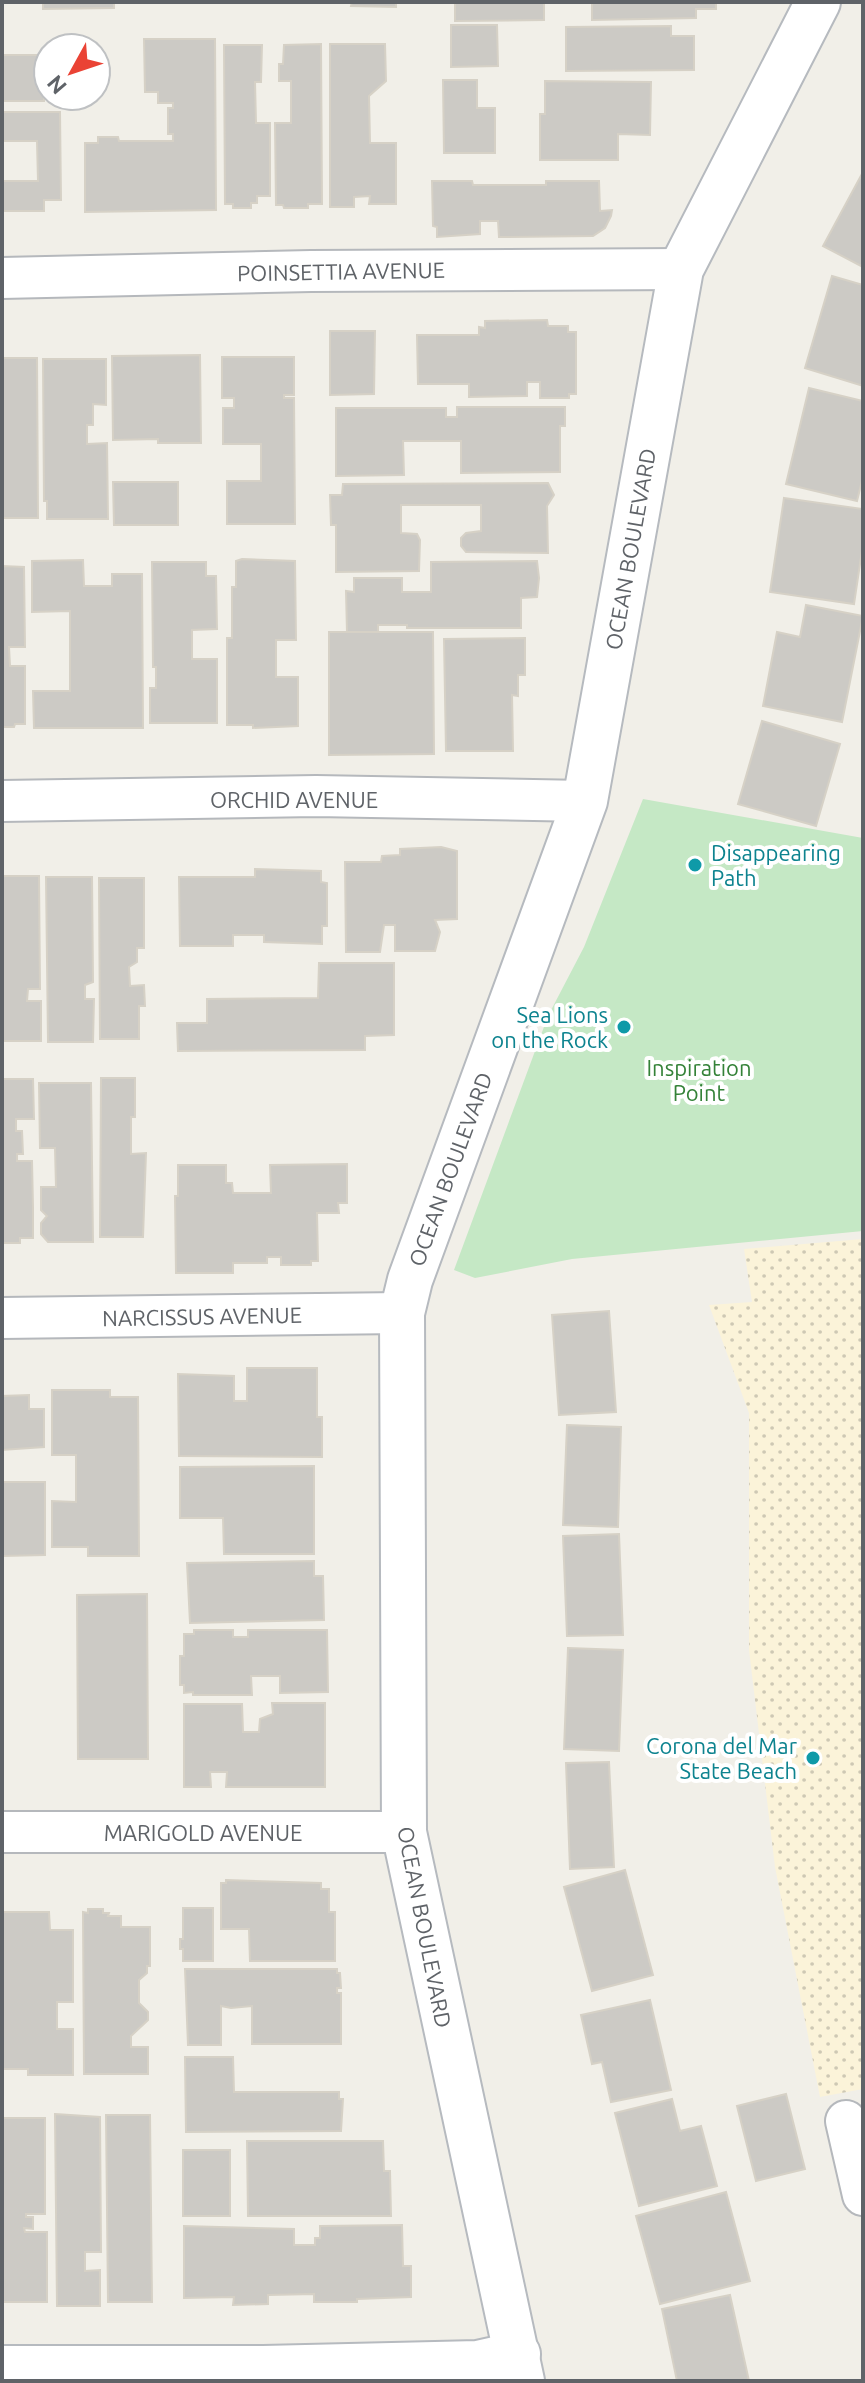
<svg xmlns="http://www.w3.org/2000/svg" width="865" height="2383" viewBox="0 0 865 2383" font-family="Ubuntu,sans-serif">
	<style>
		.sand { fill: url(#sand-dots) }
		.park { fill: #c5e8c5 }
		.building { fill: #cccac5; stroke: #d6d1c6; stroke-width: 2 }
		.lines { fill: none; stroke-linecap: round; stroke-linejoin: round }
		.street-casing { stroke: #b5b8bc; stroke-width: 44 }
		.secondary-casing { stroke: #b6babf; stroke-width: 48 }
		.street { stroke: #fff; stroke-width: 40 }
		.secondary { stroke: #fff; stroke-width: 44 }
		.culture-dot { fill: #0f9aa8; stroke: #fff; stroke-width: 3 }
		.labels { text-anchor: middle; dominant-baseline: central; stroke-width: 8; stroke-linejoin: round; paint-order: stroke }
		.street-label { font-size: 22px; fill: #5f6368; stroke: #fff }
		.culture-label { font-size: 22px; fill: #0d838f; stroke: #fff; text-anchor: end }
		.park-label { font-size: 22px; fill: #348238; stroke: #fff }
	</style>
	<defs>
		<pattern id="sand-dots" width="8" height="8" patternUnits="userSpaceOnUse" patternTransform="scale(2)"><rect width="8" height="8" fill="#fbf3d9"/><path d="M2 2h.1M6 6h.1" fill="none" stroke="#cec8b4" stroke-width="1.8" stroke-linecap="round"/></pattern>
	</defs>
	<rect width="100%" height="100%" fill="#f1efe8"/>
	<polygon class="sand" points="863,1239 863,2089 820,2097 775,1867 749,1650 749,1413 709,1305 752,1302 744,1249"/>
	<polygon class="park" points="643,799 863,838 863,1231 572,1259 475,1278 454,1270 548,1016 584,947"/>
	<g class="building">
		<polygon points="43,2 114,2 114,8 43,9"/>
		<polygon points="352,2 396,2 396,7 351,6"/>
		<polygon points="455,2 544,2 544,20 455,21"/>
		<polygon points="592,2 716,2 716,9 696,9 696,18 592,20"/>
		<polygon points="451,25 497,25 498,66 451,67"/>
		<polygon points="671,26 671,36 694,36 694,70 566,71 566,27"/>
		<polygon points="144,39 215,39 216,210 85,212 85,143 98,143 98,137 118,137 119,141 173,141 173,134 168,134 168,108 173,108 173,103 158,103 158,92 145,92"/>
		<polygon points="321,44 322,204 308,204 308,208 284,208 283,205 276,205 275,123 291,123 291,81 279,81 279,64 283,64 284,45"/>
		<polygon points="330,44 385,44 386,81 369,96 370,143 396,143 396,204 369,204 370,196 354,197 354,207 330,207"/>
		<polygon points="224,45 262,45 261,82 255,82 256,123 270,123 270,196 257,196 257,203 251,203 251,208 233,208 233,204 225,204"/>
		<rect x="2" y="55" width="42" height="46"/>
		<polygon points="443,80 477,80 477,108 495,108 495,153 444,153"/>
		<polygon points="545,81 651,82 650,135 618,134 618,160 540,160 540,114 545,114"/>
		<polygon points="2,112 60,112 61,200 44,200 44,211 2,211 2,181 38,181 37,141 2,141"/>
		<polygon points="863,172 863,267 823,246"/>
		<polygon points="432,181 472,181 473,185 546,185 546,181 599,181 600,211 612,210 611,216 605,228 593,236 499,237 498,221 480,221 480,234 437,237 437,227 433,226"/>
		<polygon points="832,276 863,285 863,386 805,368"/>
		<polygon points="547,320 548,326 568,326 568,332 576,332 576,394 569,394 569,398 540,398 540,382 527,382 527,396 469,397 469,384 418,384 417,335 479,335 479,327 485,328 485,321"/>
		<polygon points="330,331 375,331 374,394 330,395"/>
		<polygon points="200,355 201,443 158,443 158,439 113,440 112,356"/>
		<polygon points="222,357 294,357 294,395 284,395 284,398 294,398 295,524 227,524 227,481 261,481 261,444 223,444 223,408 234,408 234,398 222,398"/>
		<polygon points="2,358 37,358 38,518 2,518"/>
		<polygon points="43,359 106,359 106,405 93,404 93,425 87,425 87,444 107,443 108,519 47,519 47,501 44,501"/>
		<polygon points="809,388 863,401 863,477 857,501 786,484"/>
		<polygon points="457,407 565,407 565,426 560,426 560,472 461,473 461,441 403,441 404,475 336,476 336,408 446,408 446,417 457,417"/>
		<polygon points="113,482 178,482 178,525 114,525"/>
		<polygon points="548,483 554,495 547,506 548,553 466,552 461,546 461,538 466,533 481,531 481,505 401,505 401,533 417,534 420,540 419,571 336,572 336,525 331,525 330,495 342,495 343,484"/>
		<polygon points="784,498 863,509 863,544 854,604 770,592"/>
		<polygon points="242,559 295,561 296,640 276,640 276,677 298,677 298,726 253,728 253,725 227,725 227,638 232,638 232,587 236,587 236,561"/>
		<polygon points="83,560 84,586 112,586 112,574 142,574 143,728 34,728 33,691 70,691 70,611 32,612 32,561"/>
		<polygon points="537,561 539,578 537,597 521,598 521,628 407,628 407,625 378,625 378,632 347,632 346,591 354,592 354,578 402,578 402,592 431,592 431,562"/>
		<polygon points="152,562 206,562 206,576 216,576 217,629 192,630 192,659 217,659 217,723 150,723 150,688 156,688 156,667 153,667"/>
		<polygon points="2,566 24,567 25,647 9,647 10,666 25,666 25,724 15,724 14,727 2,727"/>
		<polygon points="806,605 863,616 842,722 763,706 777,632 800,637"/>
		<polygon points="329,632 433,632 434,754 329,755"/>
		<polygon points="525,638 525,675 518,675 518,696 512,695 513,751 446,751 444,639"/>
		<polygon points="762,721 840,744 816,826 738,804"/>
		<polygon points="441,847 457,851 457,919 435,920 440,932 435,951 395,951 395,925 384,925 380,952 346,952 345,862 381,862 382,856 400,855 400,849"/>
		<polygon points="255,869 321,871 321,882 327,883 327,926 322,926 322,944 264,942 264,935 233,935 233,946 180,946 179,877 255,877"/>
		<polygon points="2,876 39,876 40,989 28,989 27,1001 41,1001 41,1041 2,1041"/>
		<polygon points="46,877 92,877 93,982 85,985 85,999 94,999 93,1042 48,1042"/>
		<polygon points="99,878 144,878 144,948 137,948 137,962 129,967 130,986 144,985 145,1006 139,1006 139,1039 100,1039"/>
		<polygon points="319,963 394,963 394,1035 365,1036 365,1050 178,1051 177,1023 207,1023 207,999 318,998"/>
		<polygon points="101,1078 135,1078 135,1117 131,1117 131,1154 146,1153 143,1237 100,1237"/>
		<polygon points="2,1079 33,1079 34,1119 16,1119 16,1131 22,1131 23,1154 17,1154 17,1161 32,1161 33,1208 33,1238 20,1238 20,1243 2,1243"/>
		<polygon points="39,1083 91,1083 93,1242 48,1242 41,1234 41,1223 47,1216 41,1210 41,1187 56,1187 55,1148 40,1148"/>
		<polygon points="347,1164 347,1203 338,1203 339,1213 317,1213 318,1261 311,1261 311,1265 281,1265 281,1257 267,1257 267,1263 233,1263 233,1273 176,1273 175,1196 178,1196 178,1165 226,1165 226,1183 232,1183 233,1193 271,1193 270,1165"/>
		<polygon points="609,1311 616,1412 559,1415 552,1315"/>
		<polygon points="247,1368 317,1368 317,1417 322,1417 322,1457 179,1456 178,1374 234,1376 234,1401 247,1401"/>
		<polygon points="52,1390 110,1390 110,1397 138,1397 139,1556 88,1556 88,1547 52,1547 52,1501 76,1502 76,1455 52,1455"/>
		<polygon points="29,1395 29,1409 44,1409 44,1447 2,1450 2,1396"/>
		<polygon points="567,1425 621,1427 618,1527 563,1525"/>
		<polygon points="314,1466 314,1554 224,1554 223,1518 180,1518 180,1467"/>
		<polygon points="2,1482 45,1482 45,1555 2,1556"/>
		<polygon points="619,1534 623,1635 567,1636 563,1536"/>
		<polygon points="314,1561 314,1576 323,1576 324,1620 190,1623 187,1563"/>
		<polygon points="147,1594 148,1759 78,1759 77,1595"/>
		<polygon points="194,1630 233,1630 233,1637 248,1637 248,1630 327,1630 328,1692 280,1693 280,1676 251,1676 252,1695 193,1695 193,1692 184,1693 184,1685 180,1685 180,1656 184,1656 184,1634 194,1634"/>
		<polygon points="568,1648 623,1650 619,1751 564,1749"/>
		<polygon points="272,1703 325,1703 325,1787 226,1787 227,1772 210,1772 211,1787 184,1787 184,1704 242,1704 243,1732 259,1732 260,1719 273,1714"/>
		<polygon points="609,1762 614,1867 570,1869 566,1763"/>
		<polygon points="625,1870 653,1975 592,1991 564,1887"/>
		<polygon points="226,1880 321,1883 321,1889 329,1889 329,1912 335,1912 335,1961 250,1961 249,1929 221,1929 221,1883 226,1883"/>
		<polygon points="183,1908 213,1908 213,1961 183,1961 183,1949 180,1949 180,1939 183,1939"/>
		<polygon points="88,1909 103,1909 103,1913 109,1913 108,1916 121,1916 121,1927 150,1927 150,1966 147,1966 147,1973 139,1980 139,2003 148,2012 148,2020 131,2036 131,2047 148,2047 148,2074 84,2074 83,1912 88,1913"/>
		<polygon points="3,1912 49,1912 50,1930 73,1930 73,2002 57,2002 57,2029 73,2029 73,2075 28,2075 28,2069 2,2069"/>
		<polygon points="185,1969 337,1969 337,1973 340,1973 341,1988 337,1988 337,1993 341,1993 341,2044 252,2044 252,2006 231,2008 221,2006 221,2045 188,2045"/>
		<polygon points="650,2000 671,2090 611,2102 602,2062 592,2064 581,2015"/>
		<polygon points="185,2057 233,2057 234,2092 339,2092 339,2099 343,2099 341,2131 186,2132"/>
		<polygon points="786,2094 805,2169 756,2181 737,2106"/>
		<polygon points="672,2099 680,2131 701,2126 717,2186 639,2206 615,2113"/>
		<polygon points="55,2114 100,2117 101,2252 85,2252 85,2271 100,2270 100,2306 57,2306"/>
		<polygon points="106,2115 150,2115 152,2302 108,2302"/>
		<polygon points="2,2118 45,2118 45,2214 26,2214 26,2217 33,2217 33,2229 24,2228 25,2232 47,2232 47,2302 2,2302"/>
		<polygon points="247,2141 383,2141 384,2171 390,2171 391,2216 248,2216"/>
		<rect x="183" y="2150" width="47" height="66"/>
		<polygon points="726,2192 750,2281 660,2304 636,2216"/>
		<polygon points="402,2225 403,2266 411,2266 411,2297 357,2299 357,2302 314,2302 314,2294 268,2295 268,2304 233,2305 234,2297 184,2298 184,2226 294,2229 294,2245 315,2245 315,2238 320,2238 320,2226"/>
		<polygon points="730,2295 749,2381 677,2381 662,2309"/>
	</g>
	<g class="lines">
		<g class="street-casing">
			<g id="street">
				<polyline points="2,278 311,271 681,269"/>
				<polyline points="2,801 316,796 585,801"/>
				<polyline points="2,1318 402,1313"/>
				<polyline points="2,1832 404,1832"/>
				<polyline points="846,2121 863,2195"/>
			</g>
		</g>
		<g class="secondary-casing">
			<g id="secondary">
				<polyline points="2,2368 263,2368 478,2363 518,2354"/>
				<polyline points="522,2381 404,1832 402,1313 410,1280 585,801 681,269 818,2"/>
			</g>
		</g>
		<use href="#street" class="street"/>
		<use href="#secondary" class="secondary"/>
	</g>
	<g class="culture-dot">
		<circle cx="695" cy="865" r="8"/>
		<circle cx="624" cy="1027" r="8"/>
		<circle cx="813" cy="1758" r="8"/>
	</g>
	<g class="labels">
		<g class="street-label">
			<text transform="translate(341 271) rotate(-1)">POINSETTIA AVENUE</text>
			<text transform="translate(630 549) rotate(-80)">OCEAN BOULEVARD</text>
			<text x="294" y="799">ORCHID AVENUE</text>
			<text transform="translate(450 1169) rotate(-70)">OCEAN BOULEVARD</text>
			<text transform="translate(202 1316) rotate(-1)">NARCISSUS AVENUE</text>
			<text x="203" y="1832">MARIGOLD AVENUE</text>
			<text transform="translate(425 1927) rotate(79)">OCEAN BOULEVARD</text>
		</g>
		<g class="culture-label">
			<text x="711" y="852" text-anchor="start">Disappearing<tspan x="711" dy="25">Path</tspan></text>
			<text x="608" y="1014">Sea Lions<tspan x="608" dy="25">on the Rock</tspan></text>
			<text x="797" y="1745">Corona del Mar<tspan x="797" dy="25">State Beach</tspan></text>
		</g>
		<g class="park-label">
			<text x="699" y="1067">Inspiration<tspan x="699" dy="25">Point</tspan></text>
		</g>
	</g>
	<rect width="865" height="2383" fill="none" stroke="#5f6368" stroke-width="8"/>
	<g transform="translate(72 72) rotate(230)"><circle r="38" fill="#ffffff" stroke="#bfc1c3" stroke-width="2"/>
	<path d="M0-6L14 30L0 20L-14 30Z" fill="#ea4335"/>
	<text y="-12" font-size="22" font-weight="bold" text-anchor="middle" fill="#5f6368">N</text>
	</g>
</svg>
